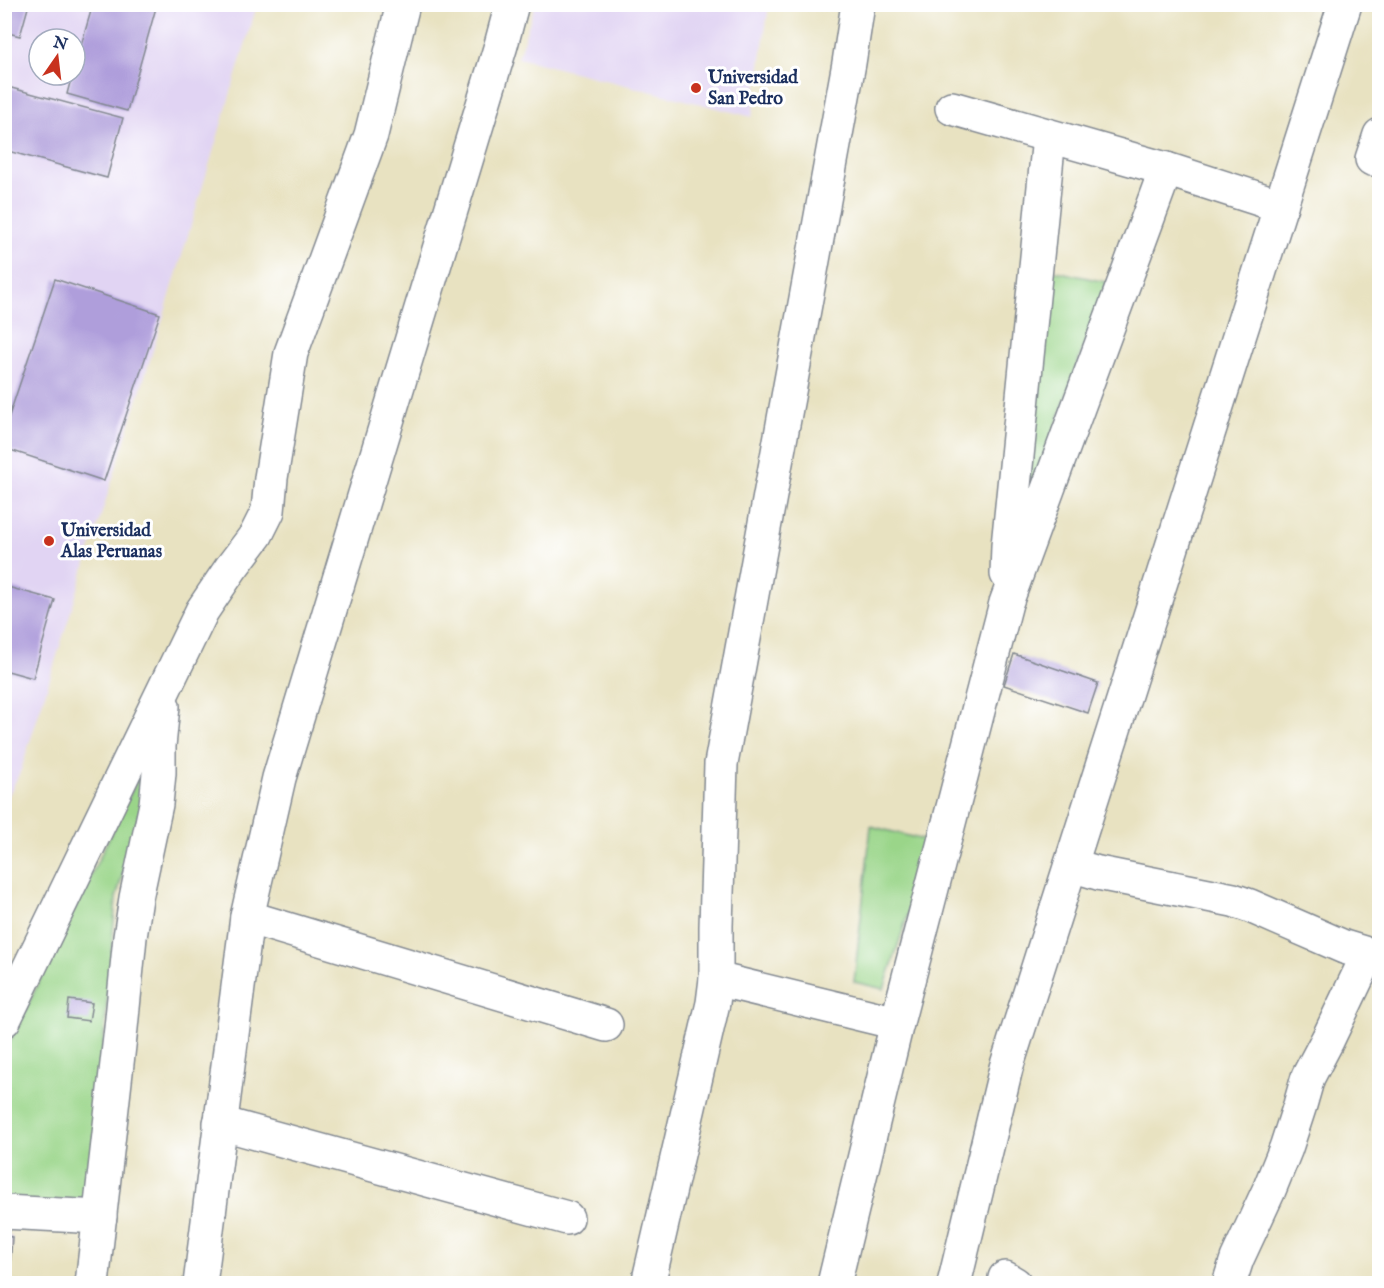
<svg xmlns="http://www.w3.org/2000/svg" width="1384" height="1288" viewBox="0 0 1384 1288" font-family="'IM FELL English',serif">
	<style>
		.built { fill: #e1d4f3; fill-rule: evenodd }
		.green { fill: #9ad589; stroke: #5a8274; stroke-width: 1.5 }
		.building { fill: #af9edb }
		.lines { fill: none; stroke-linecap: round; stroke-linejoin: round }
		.minor-casing { stroke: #828890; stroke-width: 36 }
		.minor { stroke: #fff; stroke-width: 33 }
		.poi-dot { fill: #c8321e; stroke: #fff; stroke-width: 2 }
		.labels { text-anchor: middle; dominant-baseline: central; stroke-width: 6; stroke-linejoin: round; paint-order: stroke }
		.poi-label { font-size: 18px; font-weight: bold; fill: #1b2f5e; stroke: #fff; text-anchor: start }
	</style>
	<rect width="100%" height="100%" fill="#fff"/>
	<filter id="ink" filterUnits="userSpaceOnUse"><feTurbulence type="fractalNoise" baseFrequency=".0167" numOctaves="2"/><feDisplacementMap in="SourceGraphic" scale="12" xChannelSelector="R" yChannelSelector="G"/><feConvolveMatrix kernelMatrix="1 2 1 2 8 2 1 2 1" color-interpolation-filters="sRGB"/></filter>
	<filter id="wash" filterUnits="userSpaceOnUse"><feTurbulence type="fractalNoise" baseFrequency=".008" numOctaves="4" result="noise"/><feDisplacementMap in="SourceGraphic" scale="24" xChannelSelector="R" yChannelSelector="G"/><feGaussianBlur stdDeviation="1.35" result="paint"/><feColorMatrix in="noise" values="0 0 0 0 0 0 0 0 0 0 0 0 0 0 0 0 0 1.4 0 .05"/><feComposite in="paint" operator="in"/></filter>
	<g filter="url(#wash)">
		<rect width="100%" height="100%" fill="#e8e2c1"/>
		<g class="built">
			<path d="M 5,5 L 257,5 L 165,312 L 21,770 L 5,803 ZM 39,39 L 75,39 L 75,75 L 39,75 Z"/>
			<polygon points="535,5 769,5 752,117 518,58"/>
		</g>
		<g class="green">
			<polygon points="1051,270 1106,282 1020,529"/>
			<polygon points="140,774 150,776 116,898 89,1207 5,1202 4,1054"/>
			<polygon points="871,826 931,842 884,989 854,982"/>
		</g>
		<g id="blocks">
			<g class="building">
				<polygon points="4,4 29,4 20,36 4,32"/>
				<polygon points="93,4 157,4 127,111 67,94 72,75 75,75 75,66"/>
				<polygon points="4,86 123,118 107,178 4,150"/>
				<polygon points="55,279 160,314 104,481 4,448 4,431"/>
				<polygon points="4,586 55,600 33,678 4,670"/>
				<polygon points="1014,654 1098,683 1088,713 1004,685"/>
				<polygon points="69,1000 92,1003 89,1021 67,1018"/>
				<polygon points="4,1236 12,1237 9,1284 4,1284"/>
			</g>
		</g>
	</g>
	<g filter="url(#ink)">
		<use href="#blocks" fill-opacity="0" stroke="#828890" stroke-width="1.5"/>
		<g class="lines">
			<g class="minor-casing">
				<g id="minor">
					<polyline points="952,108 1166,169 1281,206"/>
					<polyline points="1372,159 1380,135"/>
					<polyline points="1007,574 1008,546 1049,137"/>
					<polyline points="1071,865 1098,873 1233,900 1250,906 1344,947 1380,958"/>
					<polyline points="247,917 606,1025"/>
					<polyline points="716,979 897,1023"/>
					<polyline points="4,1020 202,611 231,568 256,535 268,511 271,478 291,353 371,135 403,4"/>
					<polyline points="220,1123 567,1218"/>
					<polyline points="4,1212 100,1217"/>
					<polyline points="1005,1278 1015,1284"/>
					<polyline points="92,1284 121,1028 130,937 136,898 156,804 159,773 159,746 163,706"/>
					<polyline points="200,1284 247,917 279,778 501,45 512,4"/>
					<polyline points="648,1284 713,1003 716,979 716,926 721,764 849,63 858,4"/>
					<polyline points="834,1284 897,1023 1006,603 1166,169"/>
					<polyline points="954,1284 1006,1068 1345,4"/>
					<polyline points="1229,1284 1237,1259 1269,1190 1286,1148 1300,1105 1308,1077 1328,1039 1368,955"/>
				</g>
			</g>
			<use href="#minor" class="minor"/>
		</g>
	</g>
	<g class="poi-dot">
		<circle cx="696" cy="88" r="6"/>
		<circle cx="49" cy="541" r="6"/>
	</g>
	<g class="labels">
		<g class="poi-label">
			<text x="708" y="78">Universidad<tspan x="708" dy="21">San Pedro</tspan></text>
			<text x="61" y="531">Universidad<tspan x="61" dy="21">Alas Peruanas</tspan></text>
		</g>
	</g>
	<rect width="1384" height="1288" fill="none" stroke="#fff" stroke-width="24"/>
	<g transform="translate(57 57) rotate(14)"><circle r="28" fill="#ffffff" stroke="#a4acbf" stroke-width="1.5"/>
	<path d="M0-4.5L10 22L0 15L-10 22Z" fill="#c8321e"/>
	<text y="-9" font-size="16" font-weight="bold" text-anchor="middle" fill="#1b2f5e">N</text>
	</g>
</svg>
